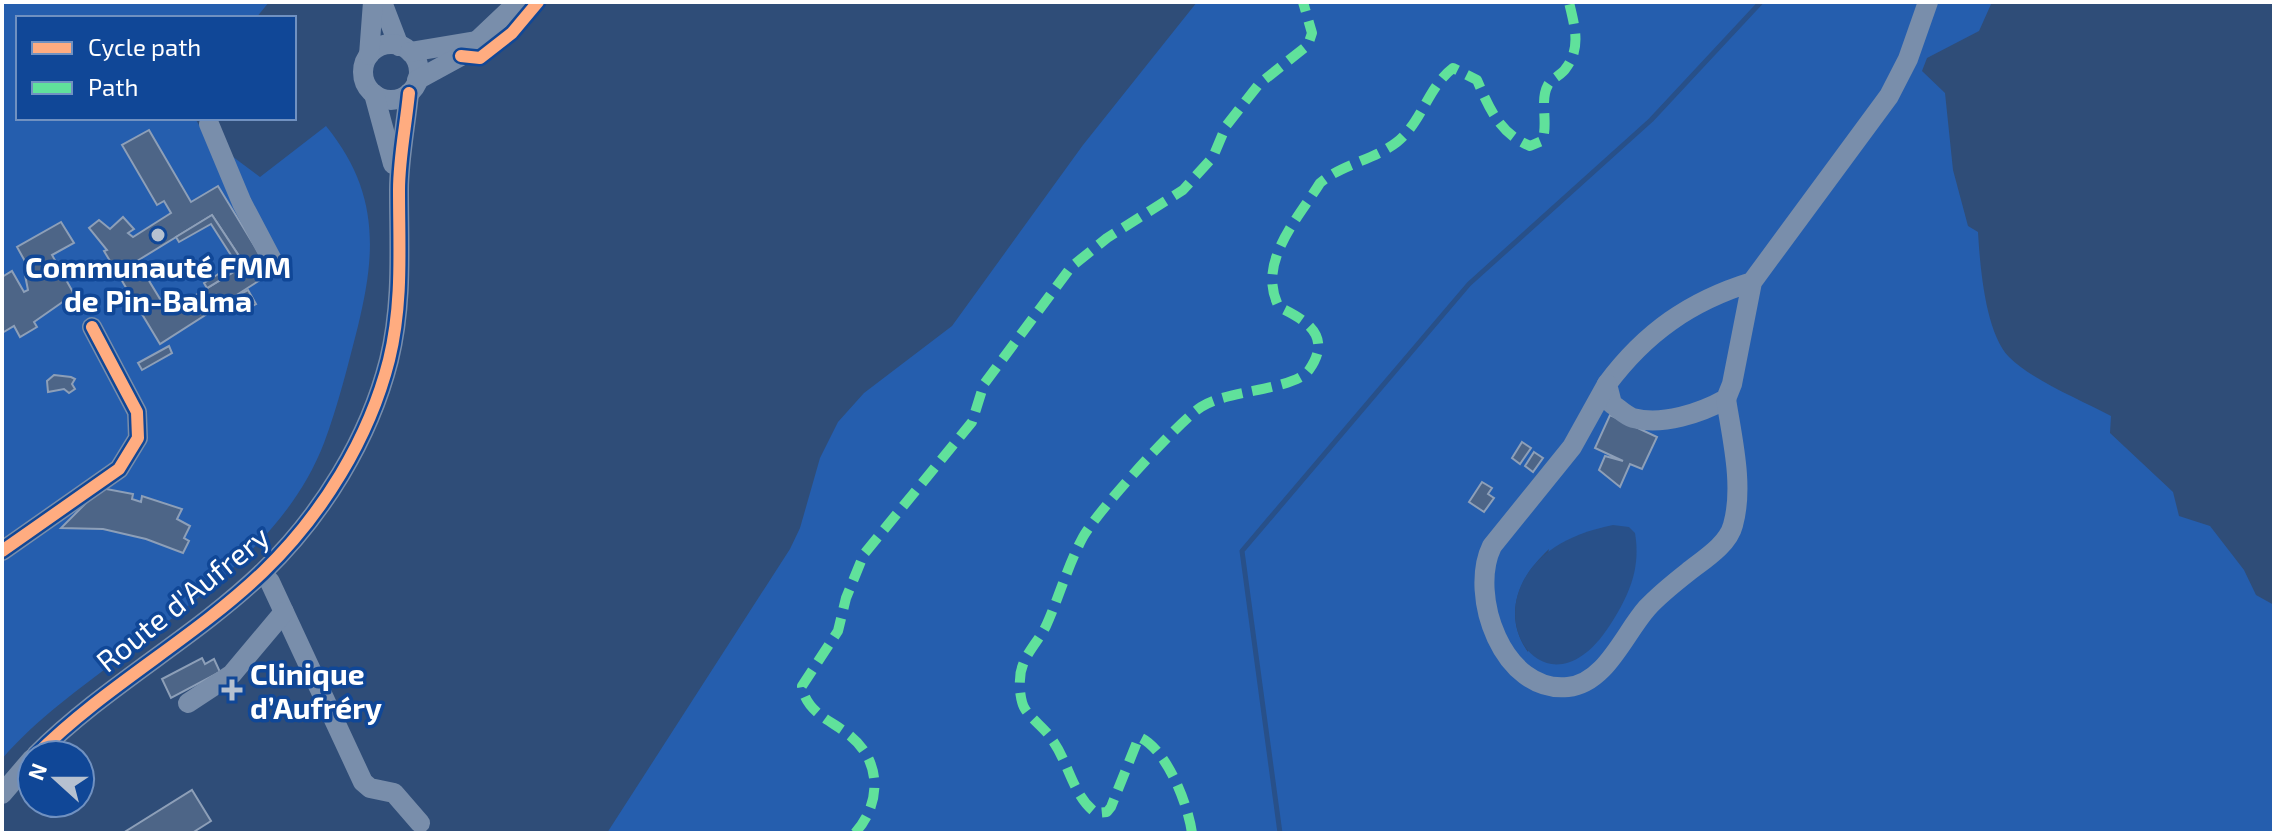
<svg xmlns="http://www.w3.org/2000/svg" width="2276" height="835" viewBox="0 0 2276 835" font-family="'Exo 2',sans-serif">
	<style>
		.green { fill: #255eae; fill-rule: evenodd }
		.water { fill: #285089 }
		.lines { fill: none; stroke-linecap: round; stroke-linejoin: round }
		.stream { stroke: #285089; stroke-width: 5 }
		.building { fill: #4d6587; stroke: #8d9fb8; stroke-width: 2; fill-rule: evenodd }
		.minor { stroke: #798eab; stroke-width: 20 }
		.quiet { stroke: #60e19b; stroke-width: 10; stroke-dasharray: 20 10; stroke-linecap: butt }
		.cycleway-casing { stroke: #104797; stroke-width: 17 }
		.cycleway { stroke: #ffac80; stroke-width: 12 }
		.poi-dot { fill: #b6c1d0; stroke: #104797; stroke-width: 3 }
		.labels { text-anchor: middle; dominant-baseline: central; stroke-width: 7; stroke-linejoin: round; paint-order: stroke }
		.poi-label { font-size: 30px; font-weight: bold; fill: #fff; stroke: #104797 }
		.street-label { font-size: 30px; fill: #fff; stroke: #104797 }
	</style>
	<rect width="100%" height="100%" fill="#2f4d78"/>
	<g class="green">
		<path d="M 2,2 L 269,2 L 256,18 L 18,18 L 18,118 L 195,118 L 205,136 L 260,177 L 326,126 C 378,190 377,249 358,326 C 348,365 338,406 324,443 C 288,537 199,598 122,656 C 81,688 36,719 2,759 Z"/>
		<path d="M 1197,2 L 1992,2 L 1979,31 L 1927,58 L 1922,71 L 1945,93 L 1953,170 L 1968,226 L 1978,232 C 1980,265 1985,332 2009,357 C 2033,381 2081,400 2111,416 L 2110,433 L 2173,492 L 2179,516 L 2210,526 L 2244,570 L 2256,595 L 2274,605 L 2274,833 L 607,833 L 790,549 L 800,528 L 820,458 L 838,422 L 864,393 L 952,326 L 1083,145 ZM 1549,549 L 1528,652 C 1502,615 1518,578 1549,549 Z"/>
	</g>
	<path class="water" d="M 1613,525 L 1629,527 L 1635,533 C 1641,569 1629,595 1610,625 C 1534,744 1440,559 1613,525 Z"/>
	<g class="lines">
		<polyline class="stream" points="1280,833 1242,551 1469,284 1651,120 1761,2"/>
	</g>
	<g class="building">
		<path d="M 149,130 L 191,202 L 218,186 L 271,273 L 160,344 L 104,251 L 107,250 L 89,228 L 99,220 L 110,229 L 123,217 L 134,229 L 128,233 L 133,237 L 171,213 L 164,201 L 157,205 L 122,145 ZM 212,215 L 245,265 L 168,312 L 137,261 Z"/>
		<polygon points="212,215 245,265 207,288 204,283 236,263 211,224 179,242 176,237"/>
		<polygon points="61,222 74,243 52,255 74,294 34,322 37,327 20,337 14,326 2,333 2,277 12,271 24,292 28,290 25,275 31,272 17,247"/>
		<polygon points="248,290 256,304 243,311 240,305 224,314 219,305"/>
		<polygon points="169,346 172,353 142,370 138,363"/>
		<polygon points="54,375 71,377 75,379 72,384 75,389 69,393 64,389 48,392 47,381"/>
		<polygon points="1610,415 1657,437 1642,469 1630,464 1620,487 1599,470 1605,456 1623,461 1595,448"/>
		<polygon points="1522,442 1531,448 1520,464 1512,458"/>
		<polygon points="1534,452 1543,458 1533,472 1525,466"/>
		<polygon points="1482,482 1492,488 1488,494 1494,498 1484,512 1469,502"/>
		<polygon points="101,488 133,494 132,499 141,502 142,496 182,509 177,519 190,526 184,538 189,541 183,553 146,539 103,529 61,528"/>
		<polygon points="202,658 205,664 214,659 220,672 171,698 162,679"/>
		<polygon points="192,790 211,821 192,833 123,833"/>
	</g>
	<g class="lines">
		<g class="minor">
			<polyline points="382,2 399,46"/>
			<circle cx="391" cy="72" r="28"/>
			<polyline points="410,52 476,41"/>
			<polyline points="369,55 373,2"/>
			<polyline points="417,80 461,56 518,2"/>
			<polyline points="374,94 393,164"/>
			<polyline points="209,124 242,203 272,260"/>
			<path d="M 1752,282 C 1690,301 1645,333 1607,384 L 1612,404 C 1618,408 1626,416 1633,418 C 1662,426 1701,413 1726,399 L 1732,384 L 1752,282 L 1889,96 L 1908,59 L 1928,2"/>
			<path d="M 1607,384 L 1572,447 L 1492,546 C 1468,595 1503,694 1568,687 C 1606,683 1624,634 1647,608 C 1659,595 1674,583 1688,572 C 1703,560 1728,545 1733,525 C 1744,486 1732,438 1726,399"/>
			<polyline points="2,551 119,469 138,438 137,412 92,327"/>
			<polyline points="262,573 270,582 363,782 370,788 394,793 420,823"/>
			<polyline points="188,703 232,674 284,612"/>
			<path d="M 36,755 C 105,686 193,639 263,572 C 322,515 369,439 389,360 C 403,303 399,248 399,190 C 399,158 406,125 409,93"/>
			<polyline points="2,794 32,759"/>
		</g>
		<g class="quiet">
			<path d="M 855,833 C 882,803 882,760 848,734 C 830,720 806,712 802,686 L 838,631 L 846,598 L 864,554 L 972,422 L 984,384 L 1071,267 L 1107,238 L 1183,190 L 1213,157 L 1226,126 L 1259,84 L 1308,45 L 1312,33 L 1303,2"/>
			<path d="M 1192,833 C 1188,804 1166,748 1139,737 L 1111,807 L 1107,812 L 1096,813 C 1073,796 1069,764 1053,741 C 1046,729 1033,721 1025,709 C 1021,703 1019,688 1020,680 C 1020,658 1037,644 1046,626 C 1059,597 1068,565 1083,537 C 1096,513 1178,422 1201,407 C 1226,390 1295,390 1309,370 C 1333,336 1306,320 1279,307 C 1256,263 1297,220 1320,183 C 1342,164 1374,160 1397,142 C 1422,122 1428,87 1453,68 L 1477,80 C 1489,108 1500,134 1530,146 L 1542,141 C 1549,123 1539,101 1548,85 C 1552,78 1562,75 1566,68 C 1582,47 1574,25 1569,2"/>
		</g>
		<g class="cycleway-casing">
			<g id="cycleway">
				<polyline points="461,56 480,58 512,33 538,2"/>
				<polyline points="2,551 119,469 138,438 137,412 92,327"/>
				<path d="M 36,755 C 105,686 193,639 263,572 C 322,515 369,439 389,360 C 403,303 399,248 399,190 C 399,158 406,125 409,93"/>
			</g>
		</g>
		<use href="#cycleway" class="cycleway"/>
	</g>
	<g class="poi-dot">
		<circle cx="158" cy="235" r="8"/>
		<path d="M228 678h8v8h8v8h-8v8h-8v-8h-8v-8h8z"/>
	</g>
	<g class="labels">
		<g class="poi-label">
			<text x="158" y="266">Communauté FMM<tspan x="158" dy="34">de Pin-Balma</tspan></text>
			<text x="250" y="673" text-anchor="start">Clinique<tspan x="250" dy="34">d’Aufréry</tspan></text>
		</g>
		<g class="street-label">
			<text transform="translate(182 598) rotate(-39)">Route d'Aufrery</text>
		</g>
	</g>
	<rect width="2276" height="835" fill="none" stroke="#ffffff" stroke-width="8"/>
	<rect x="16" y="16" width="280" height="104" fill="#104797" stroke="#7091c1" stroke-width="2"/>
	<rect x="32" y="42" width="40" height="12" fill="#ffac80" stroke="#7091c1" stroke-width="2"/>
	<text x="88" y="56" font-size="24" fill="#ffffff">Cycle path</text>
	<rect x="32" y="82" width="40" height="12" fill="#60e19b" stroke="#7091c1" stroke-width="2"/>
	<text x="88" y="96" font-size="24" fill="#ffffff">Path</text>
	<g transform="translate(56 779) rotate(291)"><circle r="38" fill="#104797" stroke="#7091c1" stroke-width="2"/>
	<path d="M0-6L14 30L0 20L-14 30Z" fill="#b6c1d0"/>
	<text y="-12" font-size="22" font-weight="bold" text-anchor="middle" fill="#ffffff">N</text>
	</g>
</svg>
